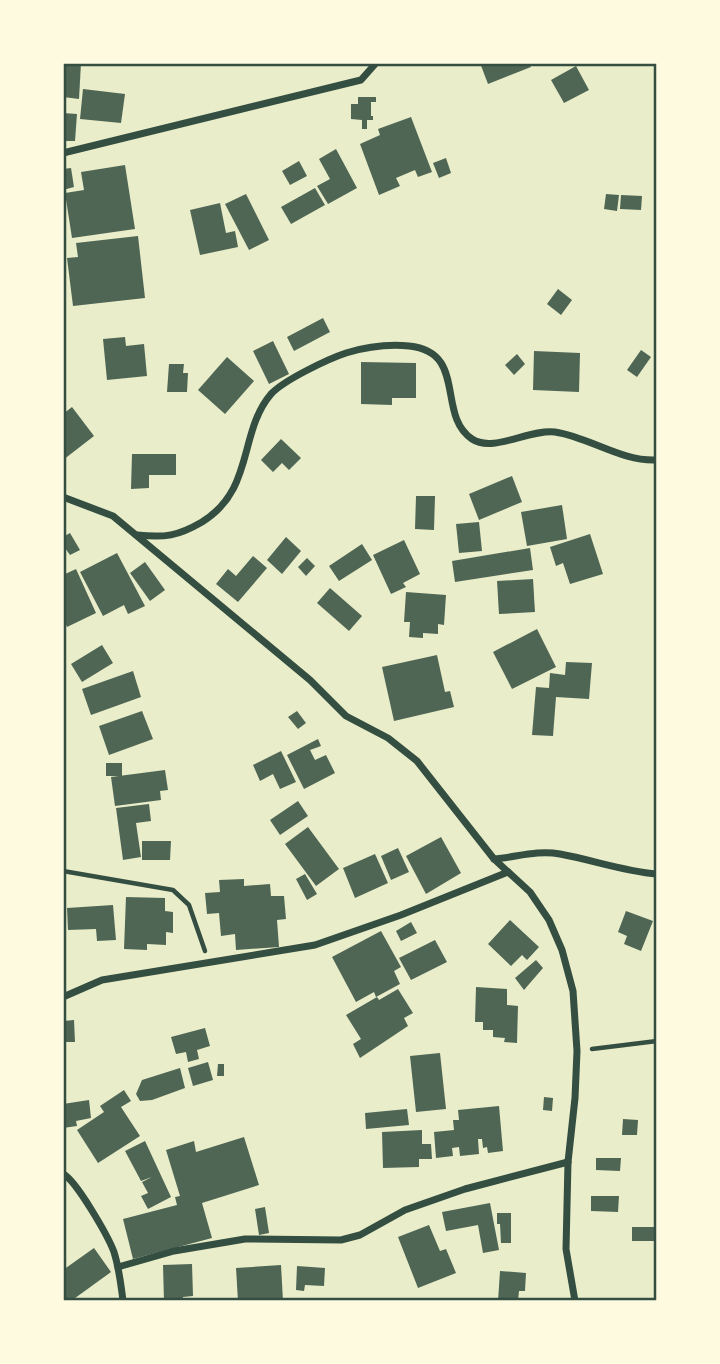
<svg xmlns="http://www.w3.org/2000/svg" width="720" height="1364" viewBox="0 0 720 1364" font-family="Karla,sans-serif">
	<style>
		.building { fill: #4f6655 }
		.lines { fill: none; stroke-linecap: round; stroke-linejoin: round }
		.path { stroke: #344e41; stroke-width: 4.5 }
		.minor { stroke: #344e41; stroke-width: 7 }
		.neatline { fill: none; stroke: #344e41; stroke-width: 2.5 }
	</style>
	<rect width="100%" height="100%" fill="#e9edc9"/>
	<g class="building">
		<polygon points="63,63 81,63 79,99 63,97"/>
		<polygon points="480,63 529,63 531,67 488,84"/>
		<polygon points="576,66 589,90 564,103 551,80"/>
		<polygon points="83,89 125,94 121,123 80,119"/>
		<polygon points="358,97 376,97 376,102 371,102 371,116 373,116 373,120 367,120 367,129 362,129 362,120 351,119 351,104 358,104"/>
		<polygon points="63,113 77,114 75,141 63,141"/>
		<polygon points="411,117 432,172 418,177 415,170 396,178 400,186 379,195 360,144 380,135 378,129"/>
		<polygon points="336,149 357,188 328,204 317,186 330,179 319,159"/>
		<polygon points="446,158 451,173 439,178 433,163"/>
		<polygon points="299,161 307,176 290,185 282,171"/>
		<polygon points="125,165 135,229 72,238 65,193 84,190 81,172"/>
		<polygon points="71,168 74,187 63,190 63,169"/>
		<polygon points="315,188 325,205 291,224 281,207"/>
		<polygon points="246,194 269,240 249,250 225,204"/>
		<polygon points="606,194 619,195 617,211 604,209"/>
		<polygon points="621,195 642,196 641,210 620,209"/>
		<polygon points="220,203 226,233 235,231 238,247 200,255 190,210"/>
		<polygon points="138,236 145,298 73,306 67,258 78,257 76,243"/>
		<polygon points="558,289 572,300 561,315 547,304"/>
		<polygon points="323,318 330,332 294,351 287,337"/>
		<polygon points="125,337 126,346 144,344 147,376 107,380 103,339"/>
		<polygon points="273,341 289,374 269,384 253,351"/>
		<polygon points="641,350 651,357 637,377 627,370"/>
		<polygon points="534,351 580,353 579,392 533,390"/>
		<polygon points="517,354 525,364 514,375 505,365"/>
		<polygon points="227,357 254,381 225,414 198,390"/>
		<polygon points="361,362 416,363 416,398 392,398 392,405 361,404"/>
		<polygon points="169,364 184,364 183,373 188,373 187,392 167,392"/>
		<polygon points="72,407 94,436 63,460 63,414"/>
		<polygon points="281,439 301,458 289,470 282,463 273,472 261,460"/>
		<polygon points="132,454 176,454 176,475 149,475 149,488 131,489"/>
		<polygon points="512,476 522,502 479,520 469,494"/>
		<polygon points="416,496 435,496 434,530 415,529"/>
		<polygon points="562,505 567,539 527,546 521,512"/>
		<polygon points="479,522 482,551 459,553 456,524"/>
		<polygon points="70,533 80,550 70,555 65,548 63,549 63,537"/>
		<polygon points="590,534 603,574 570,584 563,563 556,566 550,547"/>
		<polygon points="286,537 301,551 282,574 267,560"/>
		<polygon points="404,540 420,574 403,583 406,587 391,594 373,555"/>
		<polygon points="362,544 372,560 339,581 329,566"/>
		<polygon points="530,548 533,570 455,582 452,561"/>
		<polygon points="117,553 145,606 128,614 124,605 103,616 80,572"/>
		<polygon points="253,556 267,568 238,602 216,584 228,569 236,576"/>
		<polygon points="307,558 315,566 306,576 298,567"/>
		<polygon points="145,562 165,590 150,601 130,573"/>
		<polygon points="76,569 96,613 67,627 63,618 63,575"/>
		<polygon points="533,579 535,612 499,614 497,581"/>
		<polygon points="330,588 362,616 349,631 317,603"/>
		<polygon points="406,592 446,595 444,625 438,624 438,634 423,633 423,638 409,637 410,622 404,622"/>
		<polygon points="537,629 556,667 512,689 493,652"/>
		<polygon points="102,645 113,663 82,682 71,664"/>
		<polygon points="437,655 445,692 450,691 454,707 394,721 382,667"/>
		<polygon points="566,662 592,663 589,699 556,697 553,736 532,735 536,687 549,688 550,673 565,675"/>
		<polygon points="133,671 141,697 91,715 82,689"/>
		<polygon points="142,711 153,739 109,755 99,726"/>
		<polygon points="297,711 306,723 298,729 288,717"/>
		<polygon points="318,739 321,746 310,750 315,760 326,755 335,773 304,789 287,755"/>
		<polygon points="281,751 296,782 280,789 273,774 260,781 253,765"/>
		<rect x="106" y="763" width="16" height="13"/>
		<polygon points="165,770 168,790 160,791 161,800 115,806 111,777"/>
		<polygon points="298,801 308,816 280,835 270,820"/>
		<polygon points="149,804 151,821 136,823 141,857 123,860 116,808"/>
		<polygon points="308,827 339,869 316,886 285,844"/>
		<polygon points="441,837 461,873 426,894 406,856"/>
		<polygon points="142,841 171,841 170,860 142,860"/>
		<polygon points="398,848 409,872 391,880 381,856"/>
		<polygon points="375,854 388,883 355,898 343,868"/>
		<polygon points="305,874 317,894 307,900 296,879"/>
		<polygon points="244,879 244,886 270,884 271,896 284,896 286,919 277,920 279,947 236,950 235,934 221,936 219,913 207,914 205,893 220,892 219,880"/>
		<polygon points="126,897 165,898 165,911 173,912 173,933 166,932 166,945 147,944 147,950 124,949"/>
		<polygon points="113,905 116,940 97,941 96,929 68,930 67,908"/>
		<polygon points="626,911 653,921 641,951 624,944 627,936 618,932"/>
		<polygon points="510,920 539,947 527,960 522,955 511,966 488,944"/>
		<polygon points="411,922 417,933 401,941 396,931"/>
		<polygon points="381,931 401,967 394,971 400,984 376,997 374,992 356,1002 332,957"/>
		<polygon points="435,940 447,962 411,980 399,958"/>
		<polygon points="536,960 543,968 524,990 515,978"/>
		<polygon points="476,987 507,989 507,1005 518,1006 517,1043 504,1042 505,1038 493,1037 493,1030 483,1030 483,1022 475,1022"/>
		<polygon points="398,989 413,1013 404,1018 408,1026 360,1058 353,1044 361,1039 346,1015 377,997 379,1000"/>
		<polygon points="74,1020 75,1042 63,1042 63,1021"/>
		<polygon points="205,1028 210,1046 197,1050 199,1059 188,1062 186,1052 176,1054 171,1037"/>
		<polygon points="440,1053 446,1109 416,1112 410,1056"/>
		<polygon points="208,1062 213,1080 193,1086 188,1068"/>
		<polygon points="218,1064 224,1064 224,1076 217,1076"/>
		<polygon points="180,1068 185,1088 152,1100 140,1101 136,1094 142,1080"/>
		<polygon points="124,1090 131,1101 121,1107 140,1136 98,1163 77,1130 104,1112 100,1106"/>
		<polygon points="544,1097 553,1098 552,1111 543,1110"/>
		<polygon points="89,1100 91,1118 76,1121 77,1126 63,1128 63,1104"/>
		<polygon points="499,1106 503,1151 488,1153 487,1147 483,1148 482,1139 478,1139 479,1154 460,1156 459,1147 452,1148 453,1156 436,1158 434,1132 454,1130 453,1120 459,1120 458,1110"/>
		<polygon points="407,1109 409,1125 366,1129 365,1113"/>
		<polygon points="623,1119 638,1120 637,1135 622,1135"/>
		<polygon points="422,1130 422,1144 431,1144 432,1159 419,1159 419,1167 383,1168 382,1132"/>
		<polygon points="244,1137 259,1185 202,1203 212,1238 133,1259 123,1219 177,1205 175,1197 180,1196 166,1150 194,1141 196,1152"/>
		<polygon points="145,1141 171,1197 148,1209 141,1196 148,1193 142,1182 152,1177 141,1181 125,1151"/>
		<polygon points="596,1158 621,1158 620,1171 596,1170"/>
		<polygon points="591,1196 619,1196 618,1212 591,1211"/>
		<polygon points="490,1203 499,1250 483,1253 478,1225 446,1231 442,1212"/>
		<polygon points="265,1207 269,1233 259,1235 255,1209"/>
		<polygon points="497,1213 511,1213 511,1243 501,1243 500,1224 497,1224"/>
		<polygon points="429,1225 440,1251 446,1249 456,1273 418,1288 398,1237"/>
		<rect x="632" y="1227" width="24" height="14"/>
		<polygon points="94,1248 111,1272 71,1301 63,1301 63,1270"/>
		<polygon points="192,1264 193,1296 183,1297 183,1301 164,1301 163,1265"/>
		<polygon points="281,1265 283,1301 238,1301 236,1268"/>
		<polygon points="297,1266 325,1268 324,1286 305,1285 304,1291 296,1290"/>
		<polygon points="500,1271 526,1273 525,1291 519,1291 518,1301 498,1301"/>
	</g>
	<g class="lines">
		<g class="path">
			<polyline points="63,871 173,890 189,905 205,951"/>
			<polyline points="592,1049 657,1041"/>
		</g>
		<g class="minor">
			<polyline points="63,153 361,80 376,63"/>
			<polyline points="63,497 113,516 310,680 346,716 388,738 417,761 494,859 530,892 549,920 562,950 573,991 577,1051 575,1098 568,1162 566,1249 575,1301"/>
			<path d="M 137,535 C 165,538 178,536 202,522 C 255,489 238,433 271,394 C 284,380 328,359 346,353 C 366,347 388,344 409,346 C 468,352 436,415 472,439 C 493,453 529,429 555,432 C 589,437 622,462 657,460"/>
			<path d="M 494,859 C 517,857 537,850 560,854 C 593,860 623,871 657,874"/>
			<polyline points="63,997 102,980 315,945 401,915 508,872"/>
			<path d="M 63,1174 C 76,1180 108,1236 114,1252 C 119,1268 121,1284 123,1301"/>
			<polyline points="118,1267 174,1251 245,1239 341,1240 360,1235 405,1210 465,1189 568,1162"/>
		</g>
	</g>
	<rect width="720" height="1364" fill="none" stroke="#fefae0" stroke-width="130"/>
	<rect x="65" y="65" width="590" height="1234" class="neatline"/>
</svg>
